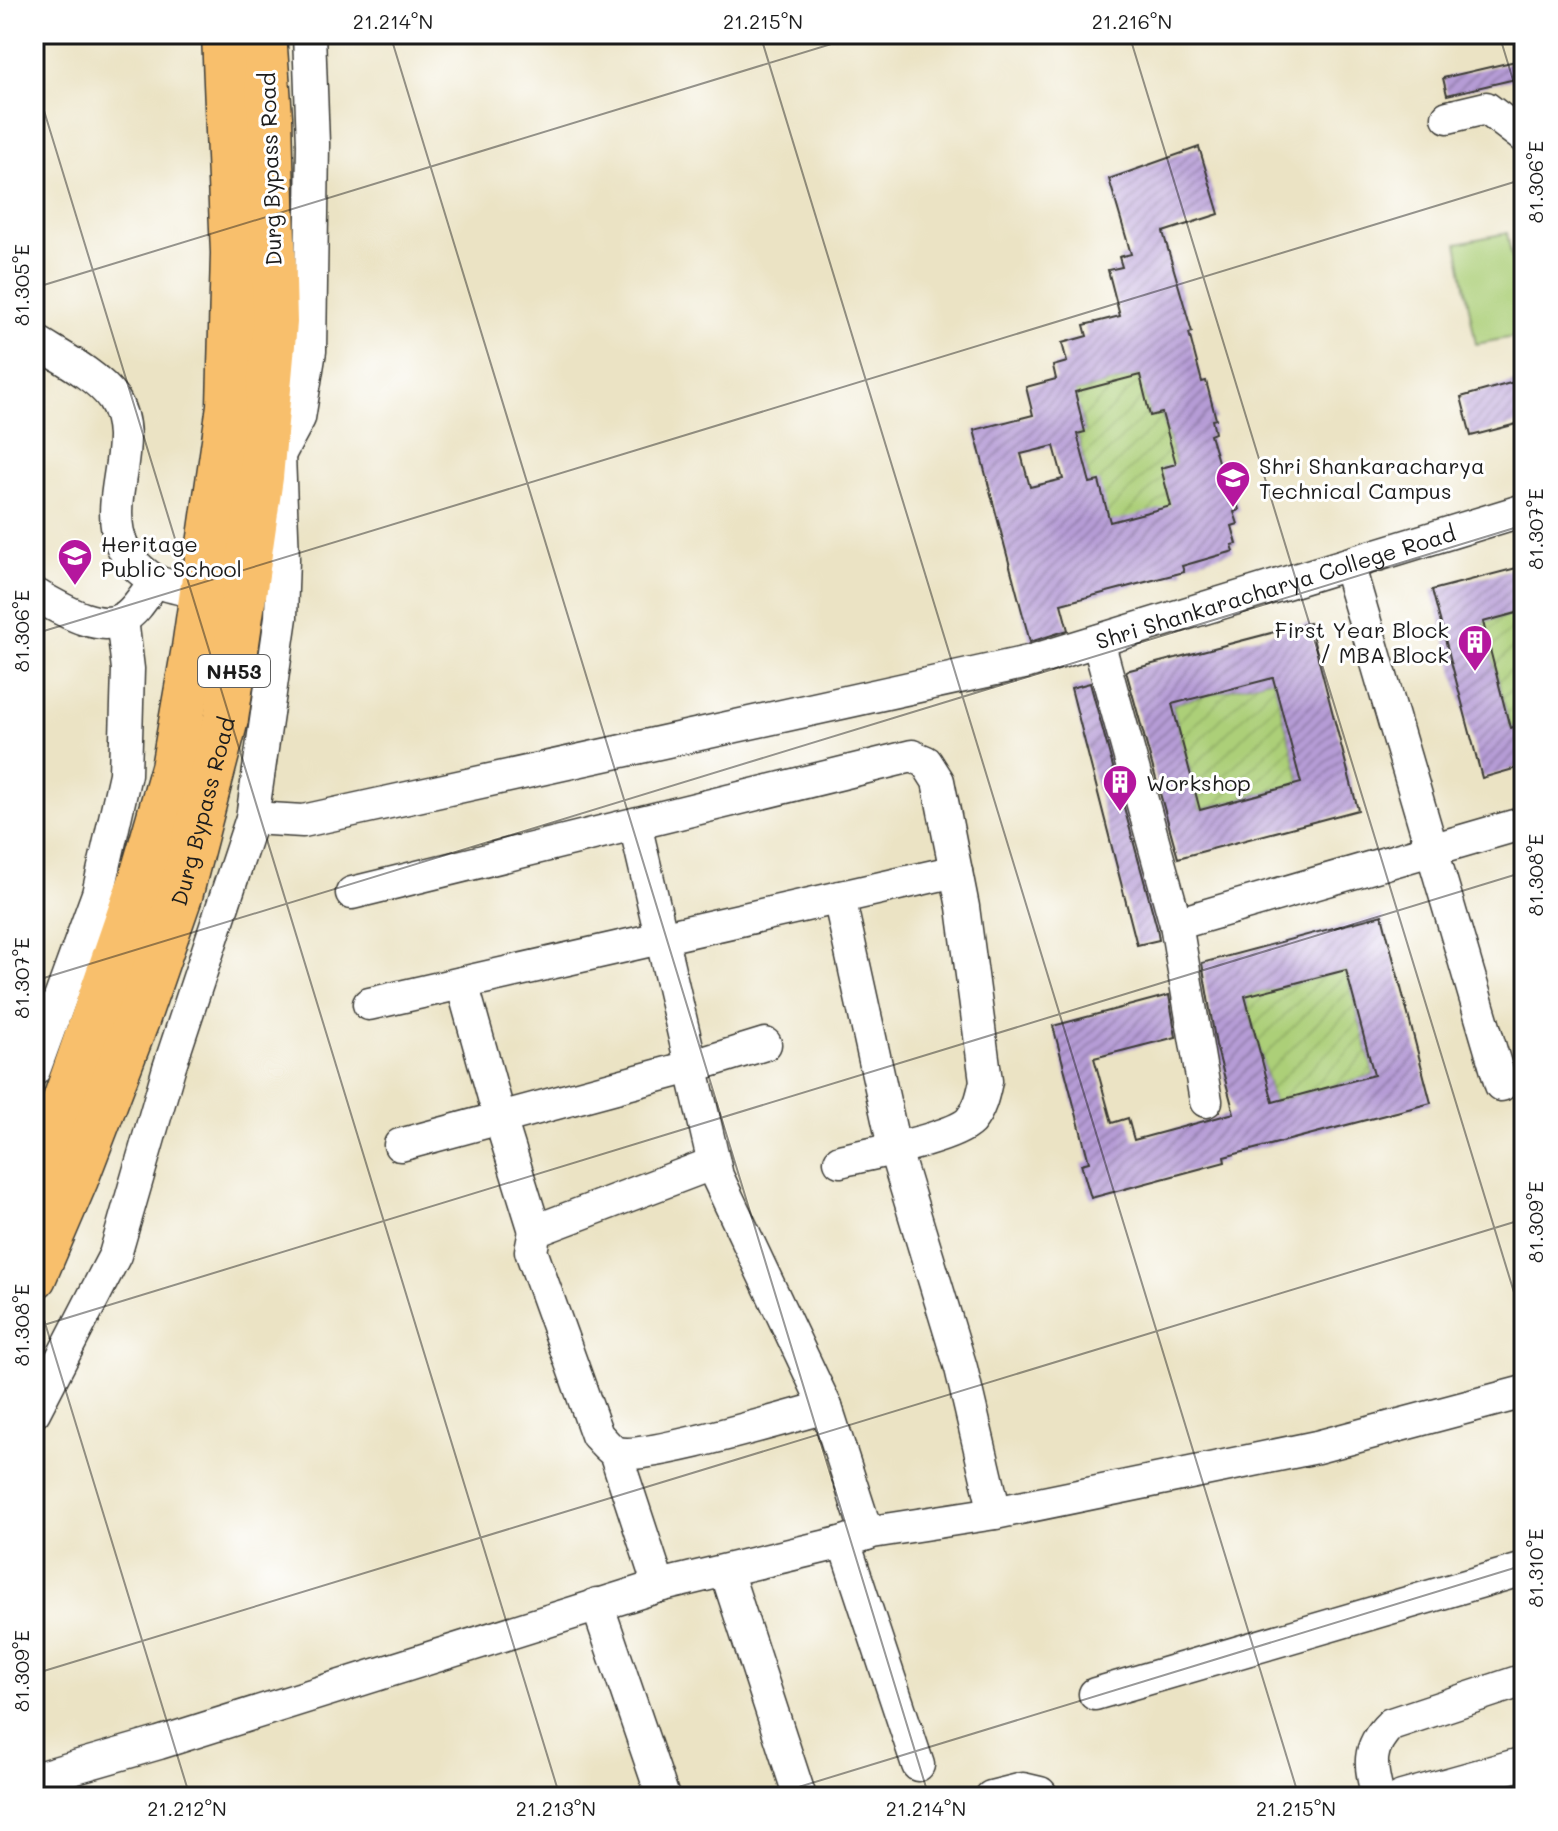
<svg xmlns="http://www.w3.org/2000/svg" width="1558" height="1831" viewBox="0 0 1558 1831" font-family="Mali,sans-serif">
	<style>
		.garden { fill: url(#garden-furrows); stroke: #64764a; stroke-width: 2 }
		.pitch { fill: #accf78; stroke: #64764a; stroke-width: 2 }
		.building { fill: url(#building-hatch); fill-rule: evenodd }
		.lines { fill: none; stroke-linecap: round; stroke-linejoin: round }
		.minor-casing { stroke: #3b3a35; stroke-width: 35 }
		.highway-casing { stroke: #3b3a35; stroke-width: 47 }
		.minor { stroke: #fff; stroke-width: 32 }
		.highway { stroke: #f8bf6c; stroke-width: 44 }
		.ticks { fill: none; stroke: #1c1c1c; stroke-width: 2; stroke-opacity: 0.45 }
		.labels { text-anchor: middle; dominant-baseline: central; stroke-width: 6; stroke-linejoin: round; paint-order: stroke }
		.shield { fill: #fff; stroke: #606060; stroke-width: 2 }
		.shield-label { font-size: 20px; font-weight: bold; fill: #1c1c1c }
		.street-label { font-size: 22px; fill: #1c1c1c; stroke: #fff }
		.poi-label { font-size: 22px; fill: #1c1c1c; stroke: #fff; text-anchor: start }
		.neatline { fill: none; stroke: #1c1c1c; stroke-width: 3 }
		.ticks-label { font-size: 20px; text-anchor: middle; fill: #1c1c1c }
	</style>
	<defs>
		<pattern id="garden-furrows" width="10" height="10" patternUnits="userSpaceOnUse" patternTransform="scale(2)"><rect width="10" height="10" fill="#accf78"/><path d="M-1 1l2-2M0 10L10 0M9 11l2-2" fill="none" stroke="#93b167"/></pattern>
		<pattern id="building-hatch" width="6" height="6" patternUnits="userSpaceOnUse" patternTransform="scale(2)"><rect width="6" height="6" fill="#b69cd6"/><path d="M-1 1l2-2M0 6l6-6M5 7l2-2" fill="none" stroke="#937ead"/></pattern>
	</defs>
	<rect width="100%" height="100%" fill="#fff"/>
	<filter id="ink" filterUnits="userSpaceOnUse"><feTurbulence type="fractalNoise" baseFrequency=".0125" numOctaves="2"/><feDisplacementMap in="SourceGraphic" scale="16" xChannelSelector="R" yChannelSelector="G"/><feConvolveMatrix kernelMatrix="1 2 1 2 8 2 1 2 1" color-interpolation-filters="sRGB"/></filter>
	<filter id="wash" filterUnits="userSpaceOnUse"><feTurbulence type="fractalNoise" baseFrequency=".006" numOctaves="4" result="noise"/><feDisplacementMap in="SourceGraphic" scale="32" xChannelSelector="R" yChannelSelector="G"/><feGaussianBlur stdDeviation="1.8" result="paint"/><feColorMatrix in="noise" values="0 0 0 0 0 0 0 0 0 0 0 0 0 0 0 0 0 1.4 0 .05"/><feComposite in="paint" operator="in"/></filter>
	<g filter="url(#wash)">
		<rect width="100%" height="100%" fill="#ebe3c4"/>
		<g class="garden">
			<polygon points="1153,371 1145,395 1150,416 1162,413 1176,464 1184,515 1110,522 1090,483 1077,434 1085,431 1079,408 1065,395"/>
			<polygon points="1524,611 1524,724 1510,728 1483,622"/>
			<polygon points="1273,678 1301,783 1200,810 1172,704"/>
			<polygon points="1346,970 1374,1075 1273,1102 1245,996"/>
		</g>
		<polygon class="pitch" points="1507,233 1524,323 1524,335 1476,344 1457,243"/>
		<g id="blocks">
			<g class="building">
				<polygon points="1524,59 1524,77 1447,95 1443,78"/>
				<path d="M 1199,147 L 1219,214 L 1163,232 L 1192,332 L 1189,333 L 1202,382 L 1206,381 L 1216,419 L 1212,420 L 1215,433 L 1210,435 L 1220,468 L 1225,481 L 1230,479 L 1239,510 L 1234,512 L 1238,524 L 1232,526 L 1237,544 L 1232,545 L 1234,551 L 1182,566 L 1184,572 L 1061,604 L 1068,630 L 1030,642 L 974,430 L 1033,415 L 1026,387 L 1056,379 L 1053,366 L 1067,362 L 1062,343 L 1087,336 L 1084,325 L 1120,316 L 1108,270 L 1122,267 L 1119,257 L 1131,254 L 1109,179 ZM 1140,375 L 1150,416 L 1162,413 L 1176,464 L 1161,468 L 1171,506 L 1110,522 L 1099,481 L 1090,483 L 1077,434 L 1085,432 L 1075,392 ZM 1054,446 L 1063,479 L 1030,487 L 1021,454 Z"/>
				<polygon points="1514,382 1524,422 1471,436 1461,397"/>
				<polygon points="1524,566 1524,611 1483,622 1510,728 1524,724 1524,766 1482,778 1432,590"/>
				<path d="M 1309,623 L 1358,810 L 1178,858 L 1126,671 ZM 1273,678 L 1301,783 L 1200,810 L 1172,704 Z"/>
				<polygon points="1090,683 1157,928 1159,940 1137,945 1071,688"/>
				<path d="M 1382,915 L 1431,1103 L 1224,1157 L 1225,1162 L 1091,1198 L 1081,1164 L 1089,1162 L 1053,1026 L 1169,995 L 1176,1037 L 1094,1058 L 1112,1123 L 1128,1118 L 1134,1140 L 1234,1113 L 1216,1045 L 1202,963 ZM 1346,970 L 1374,1075 L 1273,1102 L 1245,996 Z"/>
			</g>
		</g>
	</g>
	<g filter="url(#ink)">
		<use href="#blocks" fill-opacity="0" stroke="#3b3a35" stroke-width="2"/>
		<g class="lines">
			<g class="minor-casing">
				<g id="minor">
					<polyline points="1448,117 1486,108 1524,137"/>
					<path d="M 34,340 C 57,355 97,375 113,398 C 150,454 75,530 154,580 C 166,587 187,589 201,593"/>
					<polyline points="265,472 279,455 299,418 310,351 313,144 309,34"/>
					<polyline points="1348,564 1501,1085"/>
					<path d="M 34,594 C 57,606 96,633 122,619 C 136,612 146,593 155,581"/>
					<polyline points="1098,641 1176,924 1524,823"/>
					<path id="s1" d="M 252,818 L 303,821 L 1028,662 L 1524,510"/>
					<polyline points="635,824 717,1176 826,1407 867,1534"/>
					<path d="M 352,893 L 912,756 L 926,762 L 938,781 L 963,907 L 986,1081 C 983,1095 980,1109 970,1121 C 952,1139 868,1154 840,1161"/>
					<polyline points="839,897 894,1147 961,1368 995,1513"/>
					<polyline points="1176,924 1206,1101"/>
					<polyline points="462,983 498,1112 535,1231"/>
					<polyline points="369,1004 956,871"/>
					<polyline points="34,1070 98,894 125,774 128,669 122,619"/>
					<polyline points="400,1145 690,1067 765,1044"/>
					<path d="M 714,1163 L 535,1231 L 531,1251 L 597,1435 C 602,1440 609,1449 615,1452 C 639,1462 792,1416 826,1407"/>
					<polyline points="34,1412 115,1255 169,1068 252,818 281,617 283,559 279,455"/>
					<polyline points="615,1452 659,1586"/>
					<polyline points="844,1542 918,1765"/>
					<polyline points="726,1571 800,1797"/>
					<polyline points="597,1604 663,1797"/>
					<polyline points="1095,1694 1524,1569"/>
					<polyline points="34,1779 159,1743 659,1586 844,1542 872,1532 995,1513 1317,1447 1524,1392"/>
					<polyline points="991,1797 1023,1789 1040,1793 1043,1797"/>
					<path d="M 1378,1797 C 1370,1766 1366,1748 1391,1724 L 1524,1680"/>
					<polyline points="1402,1797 1524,1763"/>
				</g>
			</g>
			<g class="highway-casing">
				<g id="highway">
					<polyline points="34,1180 48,1149 140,883 173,768 194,648 229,406 233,253 224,34"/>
					<path id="s2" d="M 34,1277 L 76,1179 L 137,1020 L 180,896 L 226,719 L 261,477 L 275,322 L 270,117 L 264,34"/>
				</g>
			</g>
			<use href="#minor" class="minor"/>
			<use href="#highway" class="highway"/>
		</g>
	</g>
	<path class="ticks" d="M 390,34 L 929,1797M 760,34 L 1299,1797M 1129,34 L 1524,1325M 1499,34 L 1524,116M 34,78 L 560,1797M 34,288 L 864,34M 34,634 L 1524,179M 34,981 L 1524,525M 34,1287 L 190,1797M 34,1328 L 1524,872M 34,1674 L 1524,1219M 766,1797 L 1524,1565"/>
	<defs>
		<g id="university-pin" transform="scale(1.8)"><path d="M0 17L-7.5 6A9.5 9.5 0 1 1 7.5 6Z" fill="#b5179e" stroke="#fff"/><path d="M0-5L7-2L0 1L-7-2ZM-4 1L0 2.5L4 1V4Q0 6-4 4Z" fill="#fff"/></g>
		<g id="school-pin" transform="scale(1.8)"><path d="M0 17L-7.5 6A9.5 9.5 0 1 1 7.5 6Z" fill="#b5179e" stroke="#fff"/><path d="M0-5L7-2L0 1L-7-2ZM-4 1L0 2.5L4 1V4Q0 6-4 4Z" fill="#fff"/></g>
		<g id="building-pin" transform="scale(1.8)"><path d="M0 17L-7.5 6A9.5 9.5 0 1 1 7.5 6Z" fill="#b5179e" stroke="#fff"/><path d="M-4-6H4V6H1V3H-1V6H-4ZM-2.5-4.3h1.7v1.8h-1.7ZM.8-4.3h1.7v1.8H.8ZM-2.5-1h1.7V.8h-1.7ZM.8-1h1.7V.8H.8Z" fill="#fff"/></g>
	</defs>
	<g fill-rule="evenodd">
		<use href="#university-pin" x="1233" y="478"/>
		<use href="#school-pin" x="75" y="556"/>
		<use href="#building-pin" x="1475" y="642"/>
		<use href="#building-pin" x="1120" y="782"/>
	</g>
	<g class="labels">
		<rect class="shield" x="198" y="655" width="72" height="32" rx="6"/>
		<g class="shield-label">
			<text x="234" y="671">NH53</text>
		</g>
		<g class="street-label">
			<text transform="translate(270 169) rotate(-92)">Durg Bypass Road</text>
			<text stroke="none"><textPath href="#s1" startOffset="1052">Shri Shankaracharya College Road</textPath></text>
			<text stroke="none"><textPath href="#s2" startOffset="496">Durg Bypass Road</textPath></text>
		</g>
		<g class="poi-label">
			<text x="1259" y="465">Shri Shankaracharya<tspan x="1259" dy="25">Technical Campus</tspan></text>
			<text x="101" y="543">Heritage<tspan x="101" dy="25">Public School</tspan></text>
			<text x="1449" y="629" text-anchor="end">First Year Block<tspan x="1449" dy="25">/ MBA Block</tspan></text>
			<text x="1146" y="782">Workshop</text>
		</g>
	</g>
	<rect width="1558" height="1831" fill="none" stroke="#fff" stroke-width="88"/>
	<rect x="44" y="44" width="1470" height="1743" class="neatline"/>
	<g class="ticks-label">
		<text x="393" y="29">21.214°N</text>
		<text x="763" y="29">21.215°N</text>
		<text x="1132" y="29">21.216°N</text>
		<text transform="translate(1536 182) rotate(-90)" y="7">81.306°E</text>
		<text transform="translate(22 285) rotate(-90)" y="7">81.305°E</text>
		<text transform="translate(1536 529) rotate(-90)" y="7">81.307°E</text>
		<text transform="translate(22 631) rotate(-90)" y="7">81.306°E</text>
		<text transform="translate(1536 875) rotate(-90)" y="7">81.308°E</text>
		<text transform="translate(22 978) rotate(-90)" y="7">81.307°E</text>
		<text transform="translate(1536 1222) rotate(-90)" y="7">81.309°E</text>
		<text transform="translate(22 1325) rotate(-90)" y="7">81.308°E</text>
		<text transform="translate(1536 1568) rotate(-90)" y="7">81.310°E</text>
		<text transform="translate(22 1671) rotate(-90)" y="7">81.309°E</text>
		<text x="187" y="1816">21.212°N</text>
		<text x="556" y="1816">21.213°N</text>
		<text x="926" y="1816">21.214°N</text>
		<text x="1296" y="1816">21.215°N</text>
	</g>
</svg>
